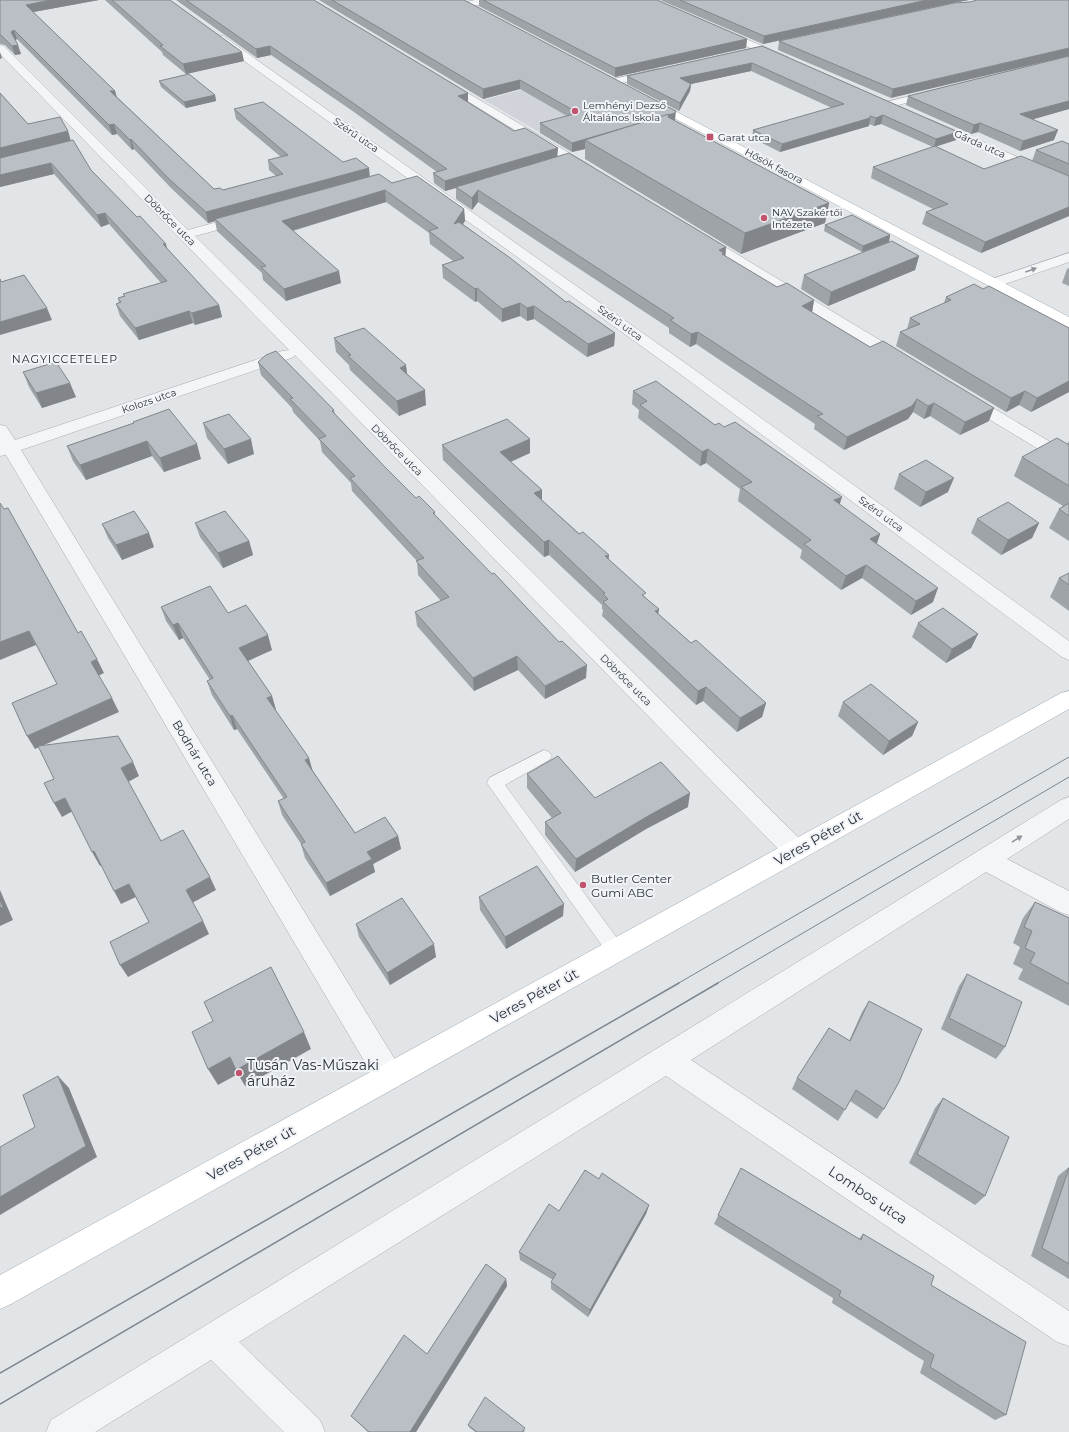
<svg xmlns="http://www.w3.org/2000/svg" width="1069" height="1432" viewBox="0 0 1069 1432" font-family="Montserrat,sans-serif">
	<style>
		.built { fill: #d0d4da }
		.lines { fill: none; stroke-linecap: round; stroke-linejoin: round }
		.lane-casing { stroke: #a7acb2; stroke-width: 1 }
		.street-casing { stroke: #a7acb2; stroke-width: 1 }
		.secondary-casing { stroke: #a7acb2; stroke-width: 1 }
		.primary-casing { stroke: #a2aab3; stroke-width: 1 }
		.lane { fill: #f4f5f7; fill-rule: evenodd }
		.street { fill: #f4f5f7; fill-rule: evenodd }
		.secondary { fill: #fff; fill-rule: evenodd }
		.primary { fill: #fff; fill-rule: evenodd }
		.tram-far1 { stroke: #7c8690; stroke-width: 1 }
		.tram { stroke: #7c8690; stroke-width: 1.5 }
		.wall { fill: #9fa4a9 }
		.shaded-wall { fill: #82868a }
		.building { fill: #b9bfc5; stroke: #82868a }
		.oneway { fill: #90949b }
		.poi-dot { fill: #c1536e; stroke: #f1f3f6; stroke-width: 1.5 }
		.labels { text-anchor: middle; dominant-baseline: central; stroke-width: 4; stroke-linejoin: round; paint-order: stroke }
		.far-poi-label { font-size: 10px; fill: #2b343f; stroke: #f1f3f6; text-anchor: start }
		.far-street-label { font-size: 10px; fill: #2b343f; stroke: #f1f3f6 }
		.far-neighbourhood-label { font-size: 11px; letter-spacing: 1px; fill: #1d252f; stroke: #f1f3f6 }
		.street-label { font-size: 12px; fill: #2b343f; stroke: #f1f3f6 }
		.poi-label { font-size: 12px; fill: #2b343f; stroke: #f1f3f6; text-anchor: start }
		.near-street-label { font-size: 14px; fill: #2b343f; stroke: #f1f3f6 }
		.near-poi-label { font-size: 14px; fill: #2b343f; stroke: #f1f3f6; text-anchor: start }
	</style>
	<rect width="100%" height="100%" fill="#e1e5e8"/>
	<polygon class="built" points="576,75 572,151 484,100"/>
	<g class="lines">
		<g class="lane-casing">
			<polygon id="lane" points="544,750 549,752 552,756 549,760 505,785 622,945 625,951 622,957 616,959 610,957 487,783 489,778"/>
		</g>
		<g class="street-casing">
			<g id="street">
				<polygon points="475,0 493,0 491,2 466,8 461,5 463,3"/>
				<polygon points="720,28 788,57 789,59 784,62 780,61 716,33 715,31"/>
				<polygon points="219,35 223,36 688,365 1069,641 1069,660 1062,657 676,371 215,40 214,38 215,36"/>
				<polygon points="0,45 4,46 188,230 246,214 251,215 253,218 251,221 195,236 805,844 808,851 805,858 796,861 787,858 295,355 294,357 21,450 399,1066 403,1076 399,1086 389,1090 379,1086 6,455 0,456 0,425 6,426 15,440 282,351 289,350 0,54"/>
				<polygon points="657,69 661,70 662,72 661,74 613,85 608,82 609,80"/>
				<polygon points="442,78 593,167 595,170 593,173 585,173 438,83 437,81 438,79"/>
				<polygon points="935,90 939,91 941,93 939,95 890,107 886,106 884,104 886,102"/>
				<polygon points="929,119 1069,179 1069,188 925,124 923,122 925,120"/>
				<polygon points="700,234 705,235 908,357 910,360 908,363 902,365 896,363 695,241 693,238 695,235"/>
				<polygon points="1069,253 1069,262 999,286 994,287 989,286 987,283 989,280"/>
				<polygon points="965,393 971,395 1069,453 1069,465 1063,464 959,401 957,398 959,395"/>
				<path d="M 1069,797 L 1069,819 L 1007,859 L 1069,891 L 1069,915 L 1060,912 L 986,872 L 691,1060 L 1069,1311 L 1069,1346 L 1057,1342 L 666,1076 L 239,1342 L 320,1420 L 325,1432 L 284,1432 L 211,1360 L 95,1432 L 46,1432 L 51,1420 C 388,1214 725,1007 1061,800 Z"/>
			</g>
		</g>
		<g class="secondary-casing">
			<polygon id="secondary" points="650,98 1069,317 1069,328 1064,326 646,103 644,101 646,99"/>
		</g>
		<g class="primary-casing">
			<polygon id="primary" points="1069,691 1069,709 11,1304 0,1309 0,1275 1061,693"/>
		</g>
		<use href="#lane" class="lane"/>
		<use href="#street" class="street"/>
		<use href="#secondary" class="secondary"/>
		<use href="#primary" class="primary"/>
		<g class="tram-far1">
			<polyline points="677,984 1069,757"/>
			<polyline points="716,984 1069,777"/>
		</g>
		<g class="tram">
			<polyline points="0,1373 679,983"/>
			<polyline points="0,1404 718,983"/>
		</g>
	</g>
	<g class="wall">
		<polygon points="0,0 99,0 33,12 115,91 117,97 214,189 223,190 276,176 269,170 268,160 281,157 236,119 234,109 343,162 370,177 392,183 464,209 465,221 463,224 566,302 615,333 614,346 587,357 534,319 527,321 520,316 502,322 477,301 475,302 443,278 442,265 453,261 430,244 429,233 386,202 293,231 341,283 286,301 263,280 262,273 217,231 215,221 208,223 171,188 134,149 132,150 117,134 112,135 17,39 15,40 21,54 15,55 5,45 0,44"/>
		<polygon points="105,0 170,0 244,61 186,74 163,55 162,52"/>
		<polygon points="176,0 314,0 468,93 468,102 514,131 558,148 557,157 726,247 725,256 777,287 814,300 812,312 989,421 960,435 930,416 924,419 913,412 908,419 844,450 814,429 815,424 696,344 690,347 669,333 669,328 478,202 472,210 456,199 456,188 445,191 434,183 433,173 437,172 354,112 271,55 257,58"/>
		<polygon points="319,0 464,0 674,121 829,203 825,223 741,254 585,159 585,149 572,152 540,133 540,123 567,116 520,89 483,99"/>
		<polygon points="479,0 657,0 747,39 746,48 615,77 479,6"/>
		<polygon points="660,0 969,0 952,3 763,44"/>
		<polygon points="970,2 891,98 778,50 779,41"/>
		<polygon points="762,46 958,132 956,140 935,147 984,169 1032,161 1036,150 1069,144 1069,216 981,253 922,224 926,212 933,209 871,178 873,167 933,147 881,124 874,126 869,124 869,126 780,152 752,138 753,130 832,108 751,71 691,84 690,91 679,111 627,84 627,76"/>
		<polygon points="1069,56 1069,109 1032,119 1054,140 1020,151 978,132 971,134 906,105 908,96"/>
		<polygon points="159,81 215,95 216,101 186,108 161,87"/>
		<polygon points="0,93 28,124 68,131 71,141 91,170 167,249 219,305 222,317 195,325 193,323 139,340 120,316 116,304 119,303 118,298 124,296 123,294 161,283 109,224 101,227 54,174 0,187"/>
		<polygon points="825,225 890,235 889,242 862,252 824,231"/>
		<polygon points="919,256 915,270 828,306 801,289 804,275"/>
		<polygon points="1069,268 1069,286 1062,283 1067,269"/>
		<polygon points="983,289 1069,328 1069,392 1031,412 1019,405 1006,412 896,346 900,332 907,329 910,318 944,303 946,297"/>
		<polygon points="334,338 426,405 399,416 350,370 349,365 336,352"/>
		<polygon points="258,362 334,410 335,414 383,465 416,498 435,512 435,515 586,678 545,699 518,670 474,691 417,626 415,612 441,601 418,575 417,561 352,491 351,483 322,452 320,441 293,412 292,408 261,375"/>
		<polygon points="23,372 76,397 42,408 29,387"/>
		<polygon points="633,391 715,425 840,505 880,534 877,544 933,602 911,615 862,578 841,590 800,558 802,550 738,501 740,489 706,463 700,466 638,418 639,410 632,404"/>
		<polygon points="133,422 201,459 164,472 152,456 86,480 73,461 67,446 133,423"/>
		<polygon points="203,423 254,454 228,464 207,438"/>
		<polygon points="1069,441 1069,541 1049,528 1059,509 1063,506 1014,476 1022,457 1067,444"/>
		<polygon points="442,445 530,453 511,462 542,490 542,500 608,559 645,597 658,614 691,643 766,703 762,717 737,732 703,701 696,705 602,616 603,610 602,609 602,605 549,555 544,557 443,460"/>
		<polygon points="899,474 948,492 920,507 894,489"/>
		<polygon points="977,519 1039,523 1032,538 1001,555 971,533"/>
		<polygon points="195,523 249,541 253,555 223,568 200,537"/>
		<polygon points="102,524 154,547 122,560 108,538"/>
		<polygon points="1069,573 1069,611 1050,597 1059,578"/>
		<polygon points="161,607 228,613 272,650 248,661 272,696 276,710 275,710 313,771 355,833 398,836 401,849 373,864 375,872 330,896 305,858 301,844 282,815 278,801 284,799 237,729 234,730 212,695 207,681 210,680 183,638 179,640 166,621"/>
		<polygon points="918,623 978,634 971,648 946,663 912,637"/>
		<polygon points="843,702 918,722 912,736 883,755 838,716"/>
		<polygon points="527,774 595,798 688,807 646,829 575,872 545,835 545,822 552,818 527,788"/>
		<polygon points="479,897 563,916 506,949 480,910"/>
		<polygon points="1035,902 1069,918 1069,1006 1018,979 1023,969 1013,964 1020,947 1013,943 1023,918"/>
		<polygon points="356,924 436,957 390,985 359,937"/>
		<polygon points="967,974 1005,1047 996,1059 941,1029 959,986"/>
		<polygon points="869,1001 884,1109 877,1119 850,1101 838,1121 792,1089 797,1078 849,1041 862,1012"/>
		<polygon points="943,1098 985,1196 975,1205 909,1163 935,1108"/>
		<polygon points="1069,1167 1069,1279 1031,1256 1058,1176"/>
		<polygon points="741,1168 859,1239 863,1234 931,1285 1006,1415 995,1420 920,1373 924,1361 832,1303 833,1298 714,1224"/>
		<polygon points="599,1179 649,1205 646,1214 588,1317 551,1289 551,1282 553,1280 520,1260 519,1252 559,1211"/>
		<polygon points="506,1279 507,1286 416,1432 368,1432 351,1416 427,1354"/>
		<polygon points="468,1425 525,1430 524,1432 475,1432 469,1427"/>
	</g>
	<g class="shaded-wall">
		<polygon points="51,0 99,0 28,13 26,5"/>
		<polygon points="927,0 969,0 952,3 763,44 764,36"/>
		<polygon points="14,30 17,39 14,41 11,32"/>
		<polygon points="747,39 746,48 615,77 615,68"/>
		<polygon points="18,45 21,54 15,55 12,46"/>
		<polygon points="270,46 271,55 257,58 256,49"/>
		<polygon points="1069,48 1069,56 891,98 893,89"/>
		<polygon points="0,52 2,58 0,59"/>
		<polygon points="242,52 244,61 186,74 183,64"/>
		<polygon points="752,63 751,71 691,84 690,91 679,111 680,103 680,78"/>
		<polygon points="520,80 520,89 483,99 483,89"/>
		<polygon points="110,91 115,91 117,100"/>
		<polygon points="468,93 468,103 458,96"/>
		<polygon points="215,95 216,101 186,108 184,102"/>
		<polygon points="1069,101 1069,109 1017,124 1020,114"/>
		<polygon points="676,111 675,120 674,122 585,140 585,149 572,152 572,143"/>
		<polygon points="883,115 881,124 874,126 876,118"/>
		<polygon points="870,118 869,126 780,152 782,144"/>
		<polygon points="980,123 978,132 971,134 974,125"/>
		<polygon points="114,124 117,134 112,135 109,125"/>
		<polygon points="1058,130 1054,140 1020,151 1023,141"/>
		<polygon points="68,131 71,142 0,159 0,148"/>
		<polygon points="958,132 956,140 934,147 936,139"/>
		<polygon points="131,139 134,149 132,150 130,140"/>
		<polygon points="558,148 557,158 456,187 456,188 445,191 445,181"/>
		<polygon points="51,163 54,174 0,187 0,175"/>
		<polygon points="369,168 370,178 215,219 215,221 208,223 206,212"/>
		<polygon points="385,190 386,202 284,233 282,221"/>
		<polygon points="478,190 478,202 472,210 472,198"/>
		<polygon points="829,203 825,223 741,254 745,233"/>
		<polygon points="1069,207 1069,216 981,253 985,242"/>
		<polygon points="464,209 465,221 454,236 454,224"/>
		<polygon points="105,213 109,224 101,227 97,215"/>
		<polygon points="890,235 889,242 862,252 863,246"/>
		<polygon points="163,244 166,244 169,255"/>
		<polygon points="726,247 725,260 719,250"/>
		<polygon points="919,256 915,270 828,306 831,292"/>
		<polygon points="339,271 341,283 286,301 284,289"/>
		<polygon points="477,288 477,301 475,302 475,289"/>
		<polygon points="814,300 812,313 802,306"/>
		<polygon points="520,303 520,316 502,322 502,309"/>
		<polygon points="219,305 222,317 195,325 192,313"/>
		<polygon points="534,306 534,319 527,321 527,308"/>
		<polygon points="47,308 52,320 0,335 0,322"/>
		<polygon points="189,311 193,323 139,340 135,328"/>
		<polygon points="698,332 696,344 690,347 691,334"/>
		<polygon points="615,333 614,346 587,357 588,344"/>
		<polygon points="406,365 408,380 400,368"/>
		<polygon points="1069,381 1069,392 1031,412 1037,398"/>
		<polygon points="70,383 76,397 42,408 36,393"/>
		<polygon points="425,390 426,405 399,416 397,401"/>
		<polygon points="1025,391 1019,405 1006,412 1011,398"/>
		<polygon points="917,399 913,412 908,419 844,450 847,437"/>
		<polygon points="934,403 930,416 924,419 928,406"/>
		<polygon points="994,408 989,421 960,435 965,422"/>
		<polygon points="251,439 254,454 228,464 224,449"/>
		<polygon points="530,439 530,453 500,466 500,452"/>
		<polygon points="147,441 152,456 86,480 80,465"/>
		<polygon points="197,444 201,459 164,472 160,458"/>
		<polygon points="708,449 706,463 700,466 702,452"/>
		<polygon points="954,478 948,492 920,507 926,492"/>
		<polygon points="542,490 542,505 534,493"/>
		<polygon points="842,497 838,510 834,500"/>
		<polygon points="1039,523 1032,538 1001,555 1008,540"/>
		<polygon points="149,533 154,547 122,560 116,545"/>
		<polygon points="880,534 875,548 870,539"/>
		<polygon points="549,540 549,555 544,557 544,542"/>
		<polygon points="249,541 253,555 223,568 218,553"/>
		<polygon points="609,555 608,569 605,556"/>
		<polygon points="866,565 862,578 841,590 846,576"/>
		<polygon points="938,588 933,602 911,615 916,601"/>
		<polygon points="659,609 657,624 655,611"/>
		<polygon points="178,623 183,638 179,640 173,625"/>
		<polygon points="29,631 36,645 0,660 0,642"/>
		<polygon points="978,634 971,648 946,663 952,649"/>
		<polygon points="268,635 272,650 243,663 239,648"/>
		<polygon points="517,656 518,670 474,691 473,678"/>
		<polygon points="97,659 104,673 98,676 91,662"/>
		<polygon points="587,665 586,678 545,699 545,686"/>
		<polygon points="706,687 703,701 696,705 698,691"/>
		<polygon points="272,696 276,710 271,713 267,698"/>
		<polygon points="112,698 119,712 35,749 27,736"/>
		<polygon points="766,703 762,717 737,732 740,718"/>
		<polygon points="232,715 237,729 234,730 230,716"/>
		<polygon points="918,722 912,736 883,755 889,741"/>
		<polygon points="309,758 313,772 305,760"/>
		<polygon points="133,762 139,776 128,782 121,768"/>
		<polygon points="690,793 688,807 646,829 575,872 576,859 648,816"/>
		<polygon points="65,798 73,811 62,817 54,803"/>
		<polygon points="398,836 401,849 373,864 375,872 330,896 326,883 367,852"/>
		<polygon points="94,851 102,865 100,866 92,852"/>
		<polygon points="210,877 216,890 192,903 186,890"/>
		<polygon points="129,884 136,897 121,904 114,891"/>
		<polygon points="0,890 13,920 0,926"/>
		<polygon points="564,904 563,916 506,949 505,937"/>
		<polygon points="203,921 209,934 128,977 120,965"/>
		<polygon points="434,944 436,957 390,985 387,973"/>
		<polygon points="304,1032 311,1049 245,1086 238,1074 218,1085 208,1069 230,1057"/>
		<polygon points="58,1076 69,1088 97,1157 0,1215 0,1197 86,1146"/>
		<polygon points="649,1205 646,1214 588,1317 590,1310"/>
		<polygon points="506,1279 507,1286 416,1432 410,1432"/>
	</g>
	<g class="building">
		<polygon points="0,0 51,0 26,5 115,91 110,91 214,189 220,188 223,190 283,174 268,160 288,155 234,109 263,102 343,162 356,158 369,168 206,212 168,178 131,139 130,140 114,124 109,125 14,30 11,32 18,45 12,46 2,36 0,35"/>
		<polygon points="112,0 170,0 242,52 183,64 160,46 163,45"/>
		<polygon points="186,0 314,0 468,93 458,96 514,131 525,128 558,148 445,181 433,173 447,169 353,103 270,46 256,49"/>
		<polygon points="332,0 464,0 676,111 675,113 572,143 540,123 578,113 520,80 483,89"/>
		<polygon points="483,0 657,0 747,39 615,68"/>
		<polygon points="680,0 927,0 764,36"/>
		<polygon points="977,0 1069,0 1069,48 893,89 779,41 954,3 970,2"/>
		<polygon points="762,46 958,132 936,139 883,115 876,118 870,116 870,118 782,144 753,130 844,104 752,63 680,78 691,84 680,103 627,76"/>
		<polygon points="1069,56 1069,101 1020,114 1058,130 1023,141 980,123 974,125 908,96"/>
		<polygon points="189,74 215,95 184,102 159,81"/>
		<polygon points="0,93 28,124 60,117 68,131 0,148"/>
		<polygon points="669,114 668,117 829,203 745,233 585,140"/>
		<polygon points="73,140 91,170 137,217 140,216 166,244 163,244 219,305 192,313 189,311 135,328 116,304 121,302 118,298 125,296 123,294 167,281 105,213 97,215 51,163 0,175 0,158"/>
		<polygon points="1062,141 1069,144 1069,164 1036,150"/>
		<polygon points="935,146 984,169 1021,156 1069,176 1069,207 985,242 926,212 948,204 873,167"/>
		<polygon points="569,153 726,247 719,250 724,253 722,254 777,287 787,283 814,300 802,306 870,347 883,341 994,408 965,422 934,403 928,406 917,399 912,406 847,437 817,416 823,414 698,332 691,334 670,320 674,318 478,190 472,198 456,187"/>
		<polygon points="379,174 392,183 417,176 464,209 454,224 459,222 509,257 566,302 569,301 615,333 588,344 534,306 527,308 520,303 502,309 477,288 475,289 442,265 464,258 429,231 438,228 385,190 282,221 339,271 284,289 261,267 266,266 215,219"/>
		<polygon points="852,215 890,235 863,246 825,225"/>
		<polygon points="892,241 919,256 831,292 804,275"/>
		<polygon points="24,275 47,308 0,322 0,279 1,282"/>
		<polygon points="974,284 983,289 989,286 1069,328 1069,381 1037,398 1025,391 1011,398 900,332 920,324 910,318 951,300 946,297"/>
		<polygon points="364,328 406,365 400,368 425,390 397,401 348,356 351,355 334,338"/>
		<polygon points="276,351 334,410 332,411 383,465 416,498 419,496 435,512 433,513 492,574 494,573 559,642 562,641 587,665 545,686 517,656 473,678 415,612 449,597 416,561 424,558 350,478 355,476 319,439 326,436 290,399 293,398 258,362 266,355"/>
		<polygon points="56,362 70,383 36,393 23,372"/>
		<polygon points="656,381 715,425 719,423 724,427 735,422 842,497 834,500 880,534 870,539 938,588 916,601 866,565 846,576 804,544 811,540 741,487 752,482 708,449 702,452 640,405 647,401 633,391"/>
		<polygon points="169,409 197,444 160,458 147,441 80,465 67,446 134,423 133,422"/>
		<polygon points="229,414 251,439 224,449 203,423"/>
		<polygon points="507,419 530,439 500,452 542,490 534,493 579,534 583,532 609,555 605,556 646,593 642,595 659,609 655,611 691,643 696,640 766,703 740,718 706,687 698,691 603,602 608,599 603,594 605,593 549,540 544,542 442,445"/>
		<polygon points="1057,438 1069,445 1069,486 1022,457"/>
		<polygon points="926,460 954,478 926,492 899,474"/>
		<polygon points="1008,502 1039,523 1008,540 977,519"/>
		<polygon points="0,503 4,509 8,508 78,633 81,631 97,659 91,662 112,698 27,736 12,703 57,684 29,631 0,642"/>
		<polygon points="1069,503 1069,516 1059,509"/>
		<polygon points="134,511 149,533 116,545 102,524"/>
		<polygon points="225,511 249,541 218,553 195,523"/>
		<polygon points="1069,573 1069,585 1059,578"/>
		<polygon points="210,586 228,613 246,605 268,635 239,648 272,696 267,698 309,758 305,760 355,833 385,817 398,836 367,852 372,859 326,883 301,844 305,842 278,801 287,797 232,715 230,716 207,681 213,678 178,623 173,625 161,607"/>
		<polygon points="943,608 978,634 952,649 918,623"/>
		<polygon points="871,684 918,722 889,741 843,702"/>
		<polygon points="118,736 133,762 121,768 161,841 183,830 210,877 186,890 203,921 120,965 110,942 149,922 129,884 114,891 94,851 92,852 65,798 54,803 44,783 54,779 38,746"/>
		<polygon points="558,756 595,798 661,762 690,793 648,816 576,859 545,822 561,813 527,774"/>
		<polygon points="537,866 564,904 505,937 479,897"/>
		<polygon points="402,898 434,944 387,973 356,924"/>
		<polygon points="0,900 3,907 0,908"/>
		<polygon points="1035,902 1069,918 1069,984 1030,963 1035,953 1025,948 1032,931 1024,927"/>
		<polygon points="271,967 304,1032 236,1070 230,1057 208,1069 192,1032 213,1021 204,1002"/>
		<polygon points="967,974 1022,1002 1005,1047 949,1018"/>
		<polygon points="869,1001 922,1029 899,1082 884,1109 856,1090 845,1110 797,1078 829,1028 850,1041"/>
		<polygon points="58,1076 86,1146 0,1197 0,1147 35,1127 23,1095"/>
		<polygon points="943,1098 1009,1137 985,1196 917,1154"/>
		<polygon points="741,1168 861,1240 863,1234 934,1276 931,1285 1026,1342 1006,1415 930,1367 934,1355 839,1296 841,1291 718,1215"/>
		<polygon points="1069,1168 1069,1264 1042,1248"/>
		<polygon points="585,1170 599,1179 602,1173 649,1205 590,1310 551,1282 556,1274 519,1252 549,1204 559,1211"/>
		<polygon points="486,1264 506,1279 410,1432 369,1432 351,1416 404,1335 427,1354"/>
		<polygon points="485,1397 525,1428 522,1432 477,1432 468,1425"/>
	</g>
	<defs><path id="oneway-solid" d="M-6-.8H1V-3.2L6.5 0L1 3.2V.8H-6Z"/></defs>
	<g class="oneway">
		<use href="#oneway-solid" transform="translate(1031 270) rotate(-20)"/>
		<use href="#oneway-solid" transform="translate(1017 839) rotate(-32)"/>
	</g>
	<g class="poi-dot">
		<circle cx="575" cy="111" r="4"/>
		<rect x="706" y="133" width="8" height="8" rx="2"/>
		<circle cx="764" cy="218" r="4"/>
		<circle cx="583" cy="885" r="4"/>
		<circle cx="239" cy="1073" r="4"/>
	</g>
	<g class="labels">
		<g class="far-poi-label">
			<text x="583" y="105">Lemhényi Dezső<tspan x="583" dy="12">Általános Iskola</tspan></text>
			<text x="718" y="137">Garat utca</text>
			<text x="772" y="212">NAV Szakértői<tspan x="772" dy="12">Intézete</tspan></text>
		</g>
		<g class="far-street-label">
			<text transform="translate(356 135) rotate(35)">Szérű utca</text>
			<text transform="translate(980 144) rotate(24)">Gárda utca</text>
			<text transform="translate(774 166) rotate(28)">Hősök fasora</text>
			<text transform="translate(170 220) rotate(45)">Döbrőce utca</text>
			<text transform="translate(620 323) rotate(36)">Szérű utca</text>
			<text transform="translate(149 401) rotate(-19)">Kolozs utca</text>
			<text transform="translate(397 450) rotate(45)">Döbrőce utca</text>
			<text transform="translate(881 514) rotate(36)">Szérű utca</text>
			<text transform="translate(626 680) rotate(45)">Döbrőce utca</text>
		</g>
		<g class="far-neighbourhood-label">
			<text x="65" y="359">NAGYICCETELEP</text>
		</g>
		<g class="street-label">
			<text transform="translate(195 753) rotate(59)">Bodnár utca</text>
		</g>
		<g class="poi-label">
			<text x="591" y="878">Butler Center<tspan x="591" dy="14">Gumi ABC</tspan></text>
		</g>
		<g class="near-street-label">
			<text transform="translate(818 838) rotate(-29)">Veres Péter út</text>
			<text transform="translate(534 996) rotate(-29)">Veres Péter út</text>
			<text transform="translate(251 1153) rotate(-29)">Veres Péter út</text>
			<text transform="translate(868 1195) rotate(34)">Lombos utca</text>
		</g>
		<g class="near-poi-label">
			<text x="247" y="1065">Tusán Vas-Műszaki<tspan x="247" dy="16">áruház</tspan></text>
		</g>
	</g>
</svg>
